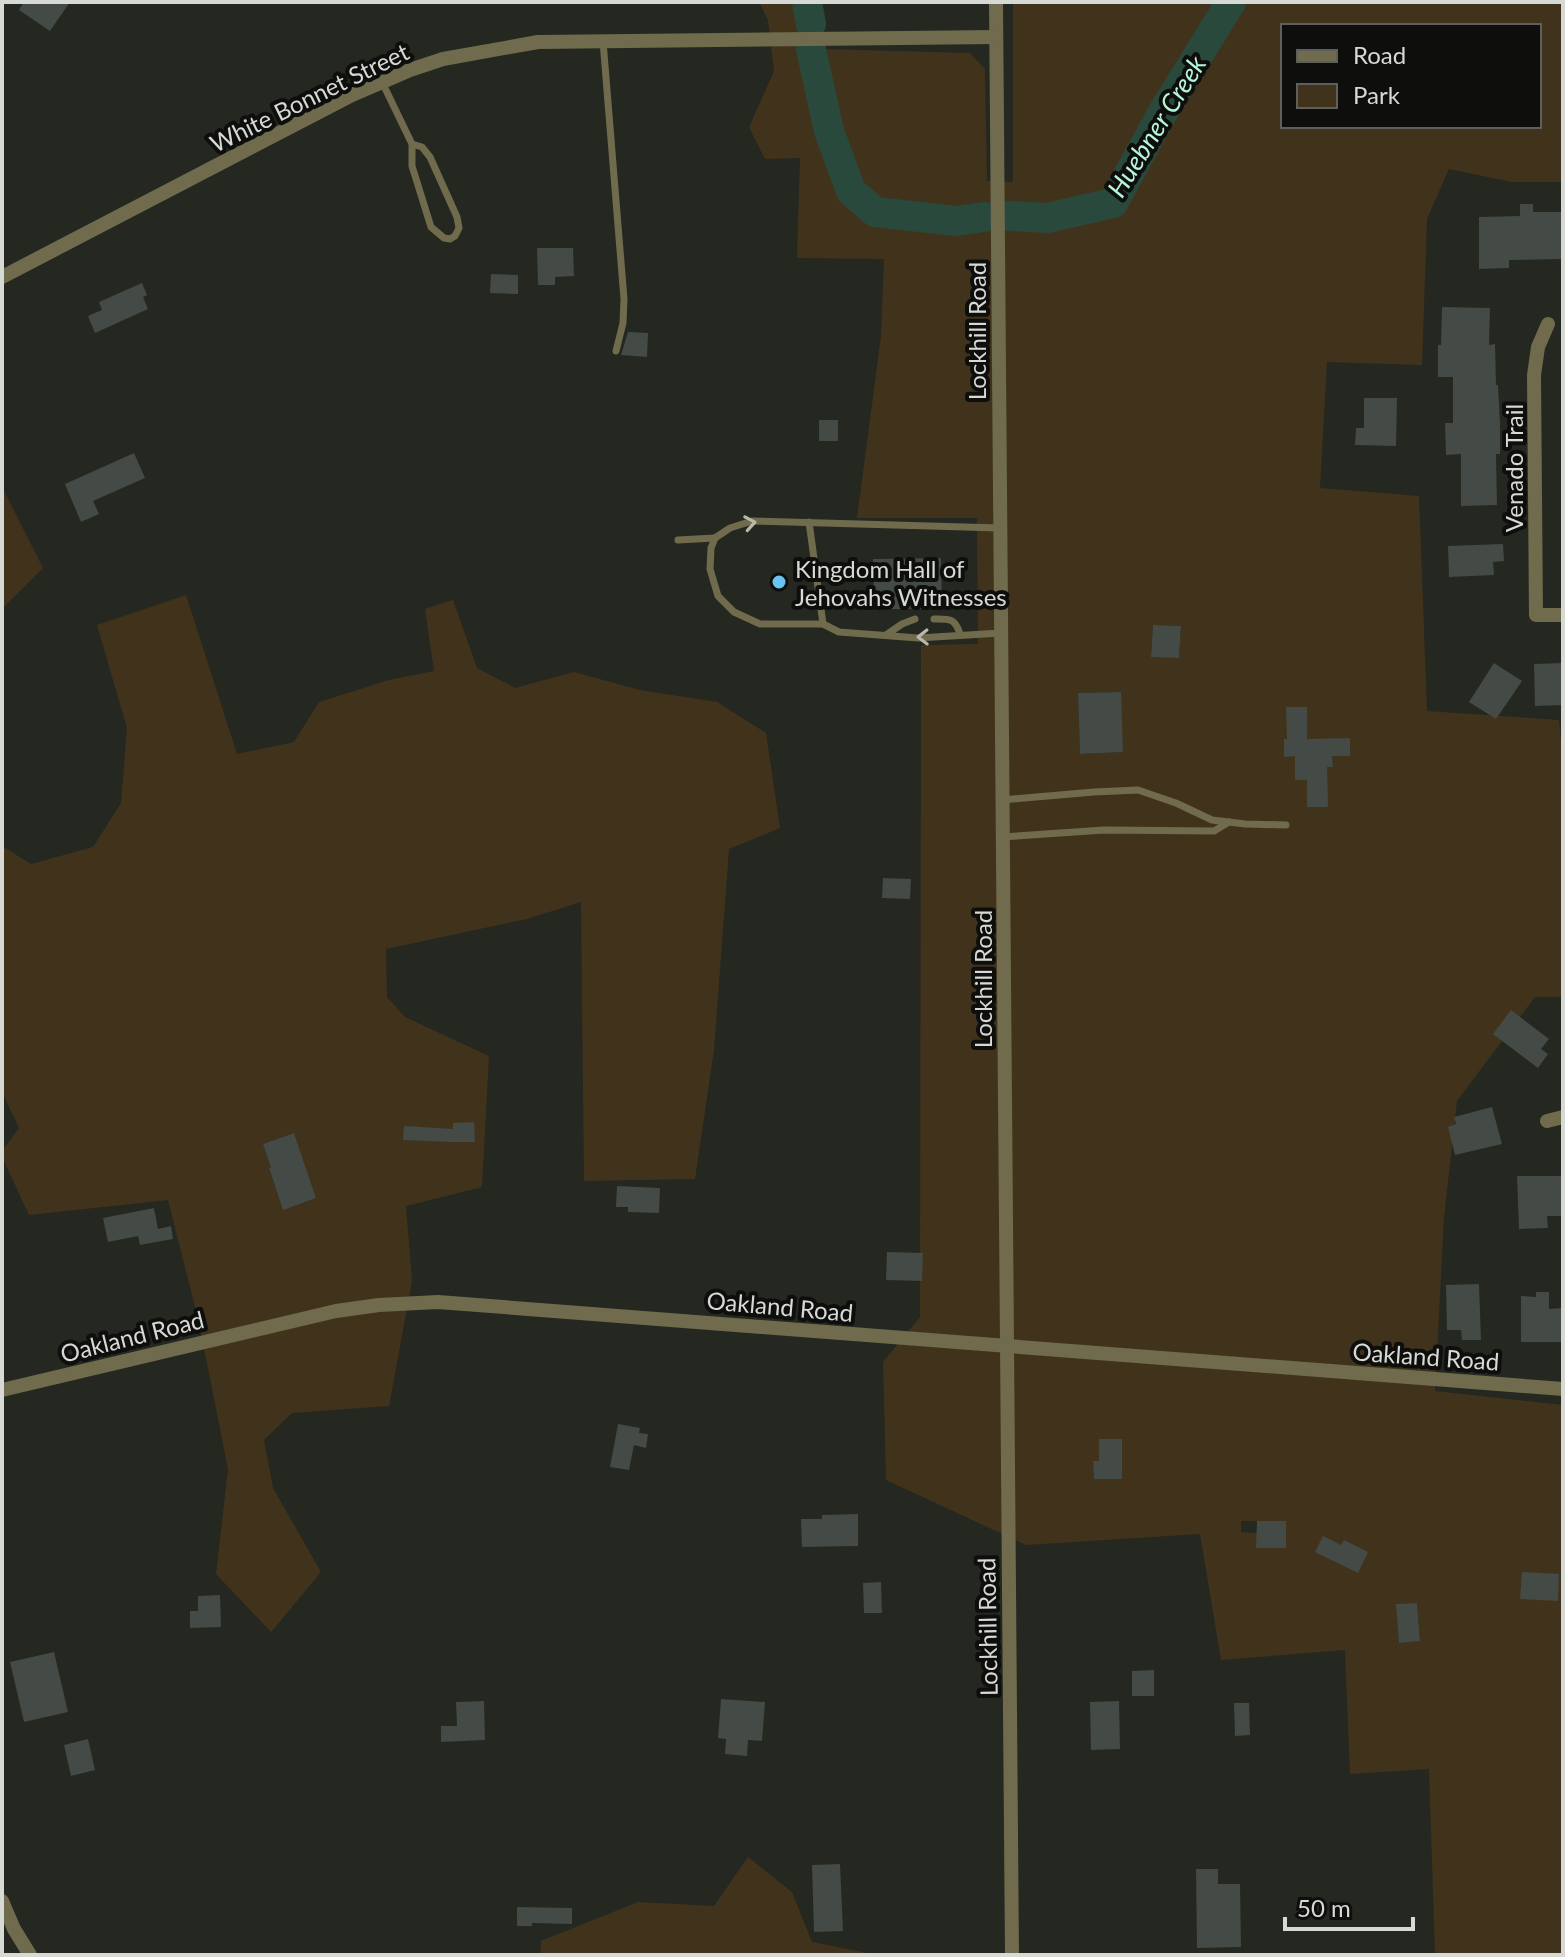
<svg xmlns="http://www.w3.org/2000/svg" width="1565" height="1957" viewBox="0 0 1565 1957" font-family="Lato,sans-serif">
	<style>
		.green { fill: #41331b; fill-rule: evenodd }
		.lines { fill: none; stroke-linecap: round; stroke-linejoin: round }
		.river { stroke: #2a493d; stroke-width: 30 }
		.building { fill: #444a45 }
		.service { stroke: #6f6b4c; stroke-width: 7 }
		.minor { stroke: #6f6b4c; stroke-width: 14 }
		.oneway { stroke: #b8b8ac }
		.poi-dot { fill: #69c3f1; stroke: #0e0f0d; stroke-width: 3 }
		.labels { text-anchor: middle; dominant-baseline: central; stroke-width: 8; stroke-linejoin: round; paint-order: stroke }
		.street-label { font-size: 24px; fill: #d7d9d5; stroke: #0e0f0d }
		.poi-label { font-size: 24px; fill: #d7d9d5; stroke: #0e0f0d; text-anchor: start }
		.water-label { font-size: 26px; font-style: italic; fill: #b5f5da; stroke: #0e0f0d }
	</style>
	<rect width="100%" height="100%" fill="#252721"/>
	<g class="green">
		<path d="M 759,2 L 823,2 L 823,49 L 970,53 L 985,69 L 987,181 L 1013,182 L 1013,2 L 1563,2 L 1563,182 L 1512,182 L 1449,169 L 1427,219 L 1422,365 L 1327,362 L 1320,488 L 1419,496 L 1427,711 L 1559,720 L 1563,763 L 1563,997 L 1535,997 L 1457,1101 L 1444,1217 L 1435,1391 L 1563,1405 L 1563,1955 L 1435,1955 L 1429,1769 L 1350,1774 L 1345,1650 L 1221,1660 L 1200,1534 L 1026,1545 L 886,1480 L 883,1362 L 920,1317 L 921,645 L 978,644 L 977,518 L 857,518 L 881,336 L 884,259 L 797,258 L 800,158 L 765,159 L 749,127 L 774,71 L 768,20 ZM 1283,26 L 1539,26 L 1539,126 L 1283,126 ZM 1153,625 L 1181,626 L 1179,658 L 1151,656 ZM 1120,692 L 1123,752 L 1080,754 L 1078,693 ZM 1284,739 L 1350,739 L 1350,756 L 1332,756 L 1333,767 L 1327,767 L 1327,807 L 1307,807 L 1307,780 L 1295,779 L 1295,756 L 1285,756 ZM 1099,1439 L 1121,1439 L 1122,1478 L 1094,1478 L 1093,1461 L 1099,1461 ZM 1241,1521 L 1286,1521 L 1286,1548 L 1257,1548 L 1257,1533 L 1241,1532 ZM 1417,1603 L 1420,1641 L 1399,1642 L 1397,1604 Z"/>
		<polygon points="2,487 43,568 2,609"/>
		<path d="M 186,595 L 237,754 L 294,742 L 319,702 L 389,680 L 434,671 L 425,609 L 453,600 L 477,668 L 515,688 L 574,672 L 640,690 L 717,702 L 766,733 L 780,828 L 729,849 L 714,1050 L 695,1179 L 584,1181 L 581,902 L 527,919 L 386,949 L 387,997 L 405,1017 L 489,1056 L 482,1187 L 406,1206 L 412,1281 L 389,1406 L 292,1413 L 264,1440 L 273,1488 L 321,1572 L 271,1632 L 216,1574 L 228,1469 L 199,1323 L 168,1200 L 29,1215 L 2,1157 L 2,1151 L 19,1128 L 2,1092 L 2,846 L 31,864 L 93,847 L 121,803 L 127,728 L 97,625 ZM 294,1133 L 316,1198 L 283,1209 L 269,1169 L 271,1168 L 263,1144 Z"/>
		<polygon points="748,1857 792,1892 812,1942 877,1955 540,1955 541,1941 638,1902 714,1906"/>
	</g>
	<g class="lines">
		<g class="river">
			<polyline points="807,2 811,24"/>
			<polyline points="811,49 829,131 851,191 875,212 956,221 985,217"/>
			<polyline points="1010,216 1047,218 1113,203 1163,112 1231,2"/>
		</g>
	</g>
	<g class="building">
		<polygon points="24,2 70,2 50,31 19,10"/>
		<polygon points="1520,204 1533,204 1533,212 1563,212 1563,259 1509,260 1509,268 1479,269 1479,217 1520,216"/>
		<polygon points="537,248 573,248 574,276 555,277 555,285 538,285"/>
		<polygon points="491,274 518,275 518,294 490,293"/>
		<polygon points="142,283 147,295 143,297 148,309 95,333 88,316 102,310 99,302"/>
		<polygon points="1442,307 1490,308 1489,345 1495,344 1496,385 1498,385 1500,423 1500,454 1496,454 1497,505 1461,506 1461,454 1446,455 1445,423 1453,423 1453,377 1438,377 1438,345 1441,345"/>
		<polygon points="628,332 648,333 647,357 621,355"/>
		<polygon points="1364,398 1397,398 1396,446 1355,445 1356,428 1364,428"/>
		<rect x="819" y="420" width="19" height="21"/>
		<polygon points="134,453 145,478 93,501 99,514 81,522 65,484"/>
		<polygon points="1503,544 1504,561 1493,562 1494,575 1449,577 1448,546"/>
		<polygon points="941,558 942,609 874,609 873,559"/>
		<polygon points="1153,625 1181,626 1179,658 1151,657"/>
		<polygon points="1494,663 1522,681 1496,719 1469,702"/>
		<polygon points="1563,663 1563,705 1535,706 1534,664"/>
		<polygon points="1121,692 1123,752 1080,754 1078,693"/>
		<polygon points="1286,707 1307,707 1307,739 1350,738 1350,756 1332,756 1333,767 1327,767 1328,807 1307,807 1307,780 1295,780 1295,756 1284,757 1284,739 1287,739"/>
		<polygon points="883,878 911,879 910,899 882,898"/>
		<polygon points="1511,1010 1549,1039 1541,1049 1548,1054 1538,1068 1493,1034"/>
		<polygon points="1492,1107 1502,1144 1455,1155 1448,1127 1456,1124 1454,1117"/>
		<polygon points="474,1122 475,1142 449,1142 403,1140 404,1126 453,1129 453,1123"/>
		<polygon points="294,1133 316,1198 283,1210 269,1168 271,1168 263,1144"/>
		<polygon points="1517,1176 1563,1176 1563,1216 1547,1216 1548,1228 1519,1229"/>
		<polygon points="617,1186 660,1188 659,1213 628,1212 628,1207 616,1207"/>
		<polygon points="154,1208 158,1229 171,1226 173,1239 140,1245 138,1236 108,1242 103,1218"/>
		<polygon points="887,1252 923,1253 922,1281 886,1280"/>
		<polygon points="1479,1284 1481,1340 1462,1340 1461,1330 1447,1330 1446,1285"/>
		<polygon points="1536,1292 1549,1292 1549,1309 1563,1308 1563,1342 1521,1342 1521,1296 1536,1297"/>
		<polygon points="618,1424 640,1428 639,1433 648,1434 646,1448 634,1445 629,1470 610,1467"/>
		<polygon points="1099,1439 1122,1439 1122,1479 1094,1479 1093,1461 1099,1461"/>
		<polygon points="858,1514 858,1546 802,1547 801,1519 822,1519 822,1515"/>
		<polygon points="1257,1521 1286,1521 1286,1548 1256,1548"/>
		<polygon points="1323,1536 1341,1545 1344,1540 1368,1552 1358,1573 1315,1552"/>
		<polygon points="1522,1572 1559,1574 1558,1601 1520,1599"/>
		<polygon points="881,1582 882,1613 864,1613 863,1583"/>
		<polygon points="220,1595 221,1627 190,1628 190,1611 198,1611 198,1596"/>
		<polygon points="1417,1603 1420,1641 1399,1643 1396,1604"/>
		<polygon points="54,1652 68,1712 24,1722 10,1662"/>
		<polygon points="1154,1670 1154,1696 1132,1696 1132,1671"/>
		<polygon points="721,1699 765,1702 762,1741 748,1740 747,1756 725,1754 726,1739 718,1738"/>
		<polygon points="484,1701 485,1740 441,1742 441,1726 457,1726 456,1702"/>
		<polygon points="1119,1701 1120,1749 1091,1750 1090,1702"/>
		<polygon points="1234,1703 1249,1703 1250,1735 1235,1736"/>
		<polygon points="88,1739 95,1770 71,1776 64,1745"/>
		<polygon points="840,1864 843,1931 814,1932 812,1865"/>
		<polygon points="1196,1869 1218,1869 1218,1884 1240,1884 1241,1947 1197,1948"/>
		<polygon points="517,1907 572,1908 572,1924 532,1923 532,1926 517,1926"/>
	</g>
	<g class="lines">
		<g class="service">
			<polyline points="603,41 624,299 623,323 616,351"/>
			<polyline points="382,82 412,144 412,166 431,227 444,238 450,239 455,236 459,228 457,217 430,157 422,147 412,144"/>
			<polyline points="809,522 823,624"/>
			<polyline points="1000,528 752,521 730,528 715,538 711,548 710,569 718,596 734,612 760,624 823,624 839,632 918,638 1001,633"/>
			<polyline points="678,540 715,538"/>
			<path d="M 934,619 C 950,619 955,618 960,634"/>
			<polyline points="886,635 902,624 915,619"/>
			<polyline points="1002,800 1094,792 1138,790 1176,803 1212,820 1245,824 1286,825"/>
			<polyline points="1002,837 1104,830 1214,831 1229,822"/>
		</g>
		<g class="minor">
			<polyline points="996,2 1012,1955"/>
			<polyline points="2,277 352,95 410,70 443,59 538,42 996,37"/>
			<polyline points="1548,324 1538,347 1534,375 1536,615 1563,615"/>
			<polyline points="1547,1121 1563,1117"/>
			<polyline points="2,1390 336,1311 379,1305 438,1302 1563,1389"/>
			<polyline points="2,1901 14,1929 30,1955"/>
		</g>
	</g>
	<defs><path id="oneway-chevron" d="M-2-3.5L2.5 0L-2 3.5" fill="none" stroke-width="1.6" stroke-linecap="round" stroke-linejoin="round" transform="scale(2)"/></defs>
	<g class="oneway">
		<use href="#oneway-chevron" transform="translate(750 523) rotate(-10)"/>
		<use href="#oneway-chevron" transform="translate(923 637) rotate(179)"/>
	</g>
	<circle class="poi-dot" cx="779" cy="582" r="8"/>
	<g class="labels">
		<g class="street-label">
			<text transform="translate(309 97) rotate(-26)">White Bonnet Street</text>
			<text transform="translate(976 331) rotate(-90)">Lockhill Road</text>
			<text transform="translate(1513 468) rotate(-90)">Venado Trail</text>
			<text transform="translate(982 979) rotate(-90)">Lockhill Road</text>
			<text transform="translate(780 1306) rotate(5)">Oakland Road</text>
			<text transform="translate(132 1336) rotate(-14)">Oakland Road</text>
			<text transform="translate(1426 1356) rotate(4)">Oakland Road</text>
			<text transform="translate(987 1627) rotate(-91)">Lockhill Road</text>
		</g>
		<g class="poi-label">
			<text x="795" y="568">Kingdom Hall of<tspan x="795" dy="28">Jehovahs Witnesses</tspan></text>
		</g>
		<g class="water-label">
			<text transform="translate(1156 126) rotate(-58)">Huebner Creek</text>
		</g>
	</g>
	<rect width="1565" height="1957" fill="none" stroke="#d7d9d5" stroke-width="8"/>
	<rect x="1281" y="24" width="260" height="104" fill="#0e0f0d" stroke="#5e605d" stroke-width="2"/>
	<rect x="1297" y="50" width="40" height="12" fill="#6f6b4c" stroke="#5e605d" stroke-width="2"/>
	<text x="1353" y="64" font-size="24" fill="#d7d9d5">Road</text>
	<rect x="1297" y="84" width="40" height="24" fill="#41331b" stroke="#5e605d" stroke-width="2"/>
	<text x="1353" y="104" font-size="24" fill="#d7d9d5">Park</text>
	<path d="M1285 1917v12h128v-12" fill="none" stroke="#d7d9d5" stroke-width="4"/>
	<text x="1297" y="1917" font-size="24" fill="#d7d9d5" stroke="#0e0f0d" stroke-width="6" paint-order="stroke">50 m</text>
</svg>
